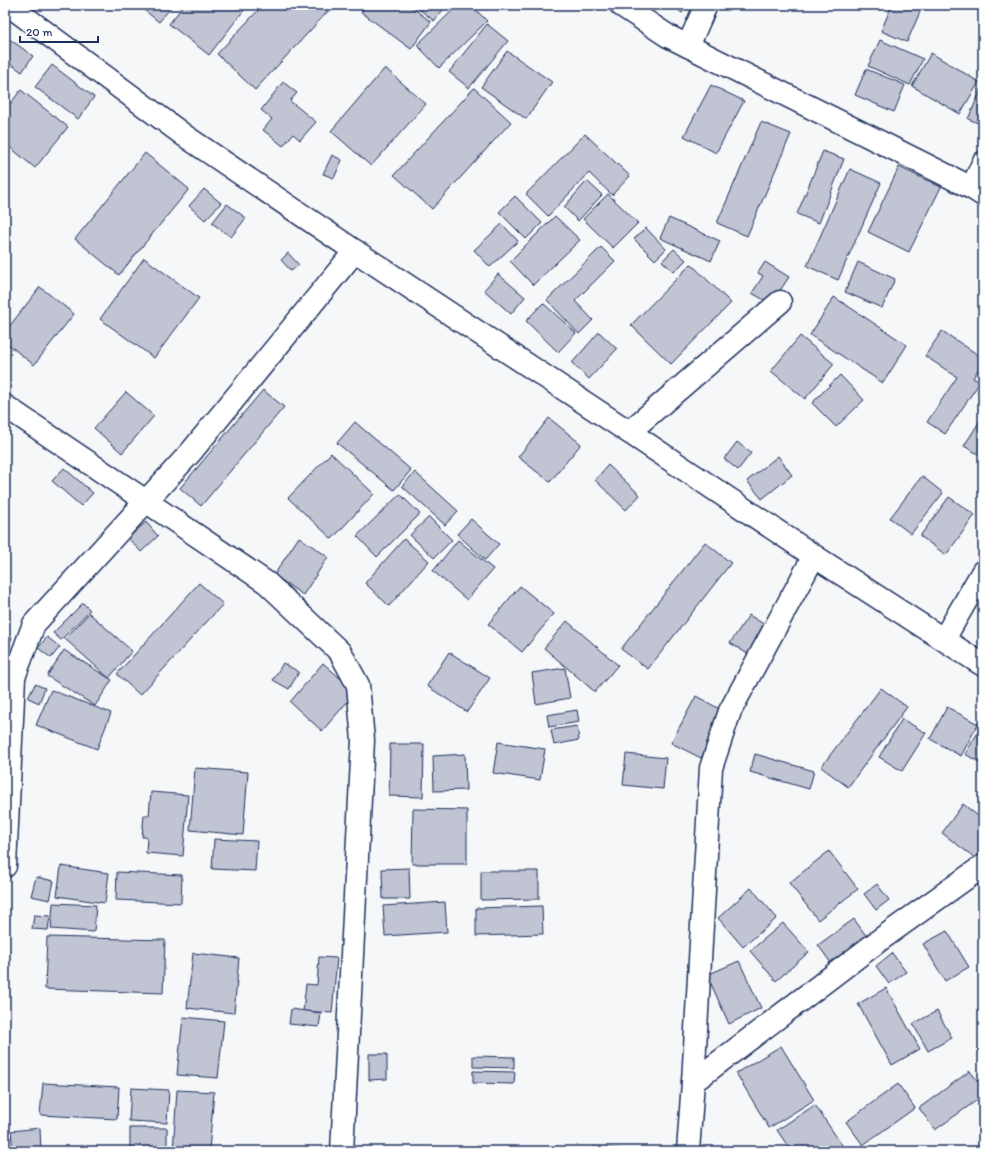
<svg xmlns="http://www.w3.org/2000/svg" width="988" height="1156" viewBox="0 0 988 1156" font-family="Itim,sans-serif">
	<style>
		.building { fill: #c0c4d3; stroke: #1b2f5e }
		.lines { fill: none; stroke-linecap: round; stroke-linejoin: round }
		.minor-casing { stroke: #1b2f5e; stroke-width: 25 }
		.minor { stroke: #fff; stroke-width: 22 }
	</style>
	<rect width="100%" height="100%" fill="#f6f7f9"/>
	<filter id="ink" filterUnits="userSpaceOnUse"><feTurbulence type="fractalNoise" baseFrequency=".025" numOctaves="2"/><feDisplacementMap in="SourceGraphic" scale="8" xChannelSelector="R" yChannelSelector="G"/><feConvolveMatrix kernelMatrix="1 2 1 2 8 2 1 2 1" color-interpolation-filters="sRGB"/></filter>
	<g filter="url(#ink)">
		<g class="building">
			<polygon points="138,5 173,5 159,22"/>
			<polygon points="184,5 248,5 209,55 169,24"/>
			<polygon points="263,5 328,5 331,8 255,90 217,54"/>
			<polygon points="366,5 409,5 431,22 411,49 361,12"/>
			<polygon points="414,5 447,5 434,21"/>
			<polygon points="458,5 471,5 487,21 439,68 417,45"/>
			<polygon points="672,5 688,5 682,13"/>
			<polygon points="892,5 923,5 907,42 881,31"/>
			<polygon points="487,24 508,41 469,88 449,72"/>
			<polygon points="8,38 33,56 22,72 5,60 5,41"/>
			<polygon points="880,40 923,59 910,85 868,66"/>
			<polygon points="507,51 552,82 526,119 481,87"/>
			<polygon points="931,53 979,82 960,114 912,86"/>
			<polygon points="52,65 94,97 78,119 35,87"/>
			<polygon points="385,68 426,104 371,166 331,131"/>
			<polygon points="866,69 905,85 894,112 855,95"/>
			<polygon points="283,82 297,93 290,101 316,122 300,140 293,134 283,146 263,130 272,119 261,110"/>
			<polygon points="711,85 744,101 716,153 684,136"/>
			<polygon points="983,85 983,125 968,119"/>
			<polygon points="474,88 511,122 432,209 394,175"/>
			<polygon points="21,90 68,127 35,168 5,143 5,110"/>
			<polygon points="761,122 791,134 747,236 717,223"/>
			<polygon points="585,134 630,176 612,195 589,173 548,216 526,194"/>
			<polygon points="823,151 844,159 819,223 797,214"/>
			<polygon points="145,153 189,189 119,275 75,239"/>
			<polygon points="332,155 342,160 334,178 323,174"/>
			<polygon points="899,167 941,187 909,252 868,232"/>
			<polygon points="850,169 881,183 838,280 807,266"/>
			<polygon points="587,181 602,195 578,221 564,207"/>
			<polygon points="204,189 221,203 205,220 189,206"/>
			<polygon points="608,194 638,223 613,248 583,219"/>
			<polygon points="515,196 542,223 526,239 499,212"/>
			<polygon points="227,204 246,218 231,237 212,223"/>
			<polygon points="555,216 580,240 533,285 510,261"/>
			<polygon points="669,218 720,241 711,261 660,238"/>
			<polygon points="502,224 518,241 490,267 474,250"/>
			<polygon points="646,228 666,249 655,260 634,239"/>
			<polygon points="601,247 615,261 575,301 593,320 579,334 547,300"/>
			<polygon points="674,249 686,260 674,272 662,261"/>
			<polygon points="288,253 299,265 291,271 281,260"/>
			<polygon points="144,258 199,298 154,358 100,319"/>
			<polygon points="765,262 789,277 771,304 752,293 763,276 758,273"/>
			<polygon points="858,262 895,279 882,308 845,292"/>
			<polygon points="691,264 731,303 671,364 631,325"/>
			<polygon points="498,274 525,297 511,314 484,290"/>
			<polygon points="40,287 74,314 34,365 5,342 5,332"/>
			<polygon points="834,297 907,345 883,383 810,335"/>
			<polygon points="543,303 576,333 558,352 526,321"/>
			<polygon points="942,331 983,358 983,362 973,378 980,382 945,434 927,422 957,377 925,356"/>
			<polygon points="599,332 617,349 589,379 572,363"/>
			<polygon points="800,336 834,364 805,399 771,371"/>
			<polygon points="840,375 864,400 836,427 812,403"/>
			<polygon points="263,390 284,407 201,506 180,488"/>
			<polygon points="126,392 154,416 122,453 94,428"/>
			<polygon points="983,416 983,457 964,446"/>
			<polygon points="549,418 581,444 550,482 518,457"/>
			<polygon points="355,422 411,470 394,490 337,443"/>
			<polygon points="737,442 751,453 738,470 724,459"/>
			<polygon points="331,453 374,494 332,539 288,498"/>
			<polygon points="778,456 792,475 762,499 747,481"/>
			<polygon points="608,465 640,495 626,510 595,480"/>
			<polygon points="64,468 93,493 81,506 52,481"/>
			<polygon points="415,472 458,511 445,525 402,486"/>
			<polygon points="922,476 943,493 911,534 890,518"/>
			<polygon points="400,494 420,514 377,557 357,536"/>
			<polygon points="949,497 975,515 946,555 920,536"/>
			<polygon points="429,517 452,540 434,558 410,535"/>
			<polygon points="471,519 499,544 485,560 457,534"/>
			<polygon points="146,522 158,536 141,552 128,538"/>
			<polygon points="299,537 328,557 303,595 274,575"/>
			<polygon points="404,539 429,561 389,606 365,583"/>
			<polygon points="458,540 493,569 467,600 433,571"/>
			<polygon points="705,542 731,563 648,669 621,649"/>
			<polygon points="199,583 223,604 140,695 117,674"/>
			<polygon points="520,586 554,614 522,652 488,624"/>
			<polygon points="83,603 90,610 61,640 53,633"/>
			<polygon points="89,613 132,651 109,678 65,639"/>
			<polygon points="749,615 770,628 751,656 730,643"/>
			<polygon points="567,621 618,665 595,692 544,648"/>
			<polygon points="5,634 12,638 5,652"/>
			<polygon points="47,637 60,647 51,658 38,648"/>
			<polygon points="64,650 112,680 95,706 47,676"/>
			<polygon points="449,652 490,678 467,712 427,686"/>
			<polygon points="283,663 299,672 289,689 273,680"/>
			<polygon points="323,663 356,692 322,731 290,702"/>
			<polygon points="565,668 570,698 536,704 532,673"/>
			<polygon points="35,684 45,688 39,703 28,698"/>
			<polygon points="881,688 907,707 848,787 821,767"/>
			<polygon points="51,690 111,713 97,749 36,725"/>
			<polygon points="696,696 725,712 701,758 671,743"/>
			<polygon points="947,707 978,724 961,756 930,739"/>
			<polygon points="577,710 579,722 549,727 547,715"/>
			<polygon points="902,719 926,733 902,771 879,757"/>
			<polygon points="577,726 579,740 554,745 551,730"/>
			<polygon points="980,729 983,730 983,761 982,764 965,754"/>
			<polygon points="498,742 545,749 540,780 493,773"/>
			<polygon points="390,744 424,744 423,797 389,796"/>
			<polygon points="465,754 466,790 434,791 433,756"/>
			<polygon points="626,754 666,758 663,789 623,785"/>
			<polygon points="755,754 814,771 809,789 750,772"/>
			<polygon points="195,768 248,772 243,835 190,830"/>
			<polygon points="151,792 188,795 183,856 146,853 147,837 142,837 144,815 149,815"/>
			<polygon points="963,804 983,820 983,855 979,861 942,833"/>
			<polygon points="413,809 467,810 467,864 412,864"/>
			<polygon points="214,839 257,841 255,871 212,869"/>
			<polygon points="829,851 858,889 818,920 789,883"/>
			<polygon points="61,866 109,873 105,903 57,896"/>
			<polygon points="409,868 410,899 383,899 382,869"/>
			<polygon points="481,871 539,871 539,899 481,900"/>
			<polygon points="117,872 182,875 181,903 116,900"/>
			<polygon points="36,877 54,881 50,900 31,896"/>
			<polygon points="877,884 889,900 876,910 864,894"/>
			<polygon points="751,888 777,918 743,947 718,918"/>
			<polygon points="445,902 447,932 385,936 383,906"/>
			<polygon points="53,903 96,905 94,932 51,929"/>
			<polygon points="542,906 543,934 476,936 476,908"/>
			<polygon points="34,915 50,916 48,930 32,929"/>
			<polygon points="854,919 867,937 831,963 818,945"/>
			<polygon points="783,923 809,952 776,981 750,951"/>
			<polygon points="947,931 969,967 945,981 923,944"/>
			<polygon points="47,937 165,940 163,993 45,989"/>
			<polygon points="193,953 239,958 234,1013 187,1008"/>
			<polygon points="892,953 906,972 889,984 876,966"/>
			<polygon points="319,957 337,958 332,1013 303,1011 306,984 317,985"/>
			<polygon points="739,961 761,1008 729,1024 707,975"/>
			<polygon points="886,988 920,1049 892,1065 858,1004"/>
			<polygon points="291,1009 321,1013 319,1027 289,1024"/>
			<polygon points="937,1011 952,1038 928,1051 913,1024"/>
			<polygon points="183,1017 224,1021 218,1078 177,1075"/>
			<polygon points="781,1046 814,1100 769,1128 736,1073"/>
			<polygon points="369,1054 387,1054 387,1079 369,1080"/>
			<polygon points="473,1056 514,1057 514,1068 473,1067"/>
			<polygon points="473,1071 515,1072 514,1084 473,1083"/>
			<polygon points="970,1071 983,1088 983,1096 935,1130 919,1108"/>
			<polygon points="43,1083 119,1087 117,1119 40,1115"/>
			<polygon points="898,1084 915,1108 863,1145 846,1122"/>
			<polygon points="131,1088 169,1090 167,1123 129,1121"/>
			<polygon points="177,1090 214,1092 209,1151 173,1151"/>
			<polygon points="815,1105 846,1151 791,1151 777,1130"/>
			<polygon points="40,1128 41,1151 13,1151 11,1131"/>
			<rect x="130" y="1128" width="37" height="23"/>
			<polygon points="593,1147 643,1151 593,1151"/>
		</g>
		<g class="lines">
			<g class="minor-casing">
				<g id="minor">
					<polyline points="11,5 14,9 185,136 355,251 629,432 814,556 983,665"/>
					<polyline points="621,5 668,36 972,188 983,195"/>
					<polyline points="688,46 706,5"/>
					<polyline points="972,188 983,163"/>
					<polyline points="5,406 267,583 340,652 358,685 363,740 342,1151"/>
					<polyline points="629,432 780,302"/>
					<polyline points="944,639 983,571"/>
					<polyline points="5,866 14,677 34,624 191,452 355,251"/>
					<polyline points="693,1082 881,939 983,866"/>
					<polyline points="688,1151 693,1082 711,768 730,711 814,556"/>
				</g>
			</g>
			<use href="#minor" class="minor"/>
		</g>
	</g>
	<rect width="988" height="1156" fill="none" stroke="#fff" stroke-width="20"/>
	<rect x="10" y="10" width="968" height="1136" fill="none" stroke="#1b2f5e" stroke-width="1.5" filter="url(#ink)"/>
	<path d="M20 36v6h78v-6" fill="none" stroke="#1b2f5e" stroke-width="2"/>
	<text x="26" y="36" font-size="12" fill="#1b2f5e" stroke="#ffffff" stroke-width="3" paint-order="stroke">20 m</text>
</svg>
